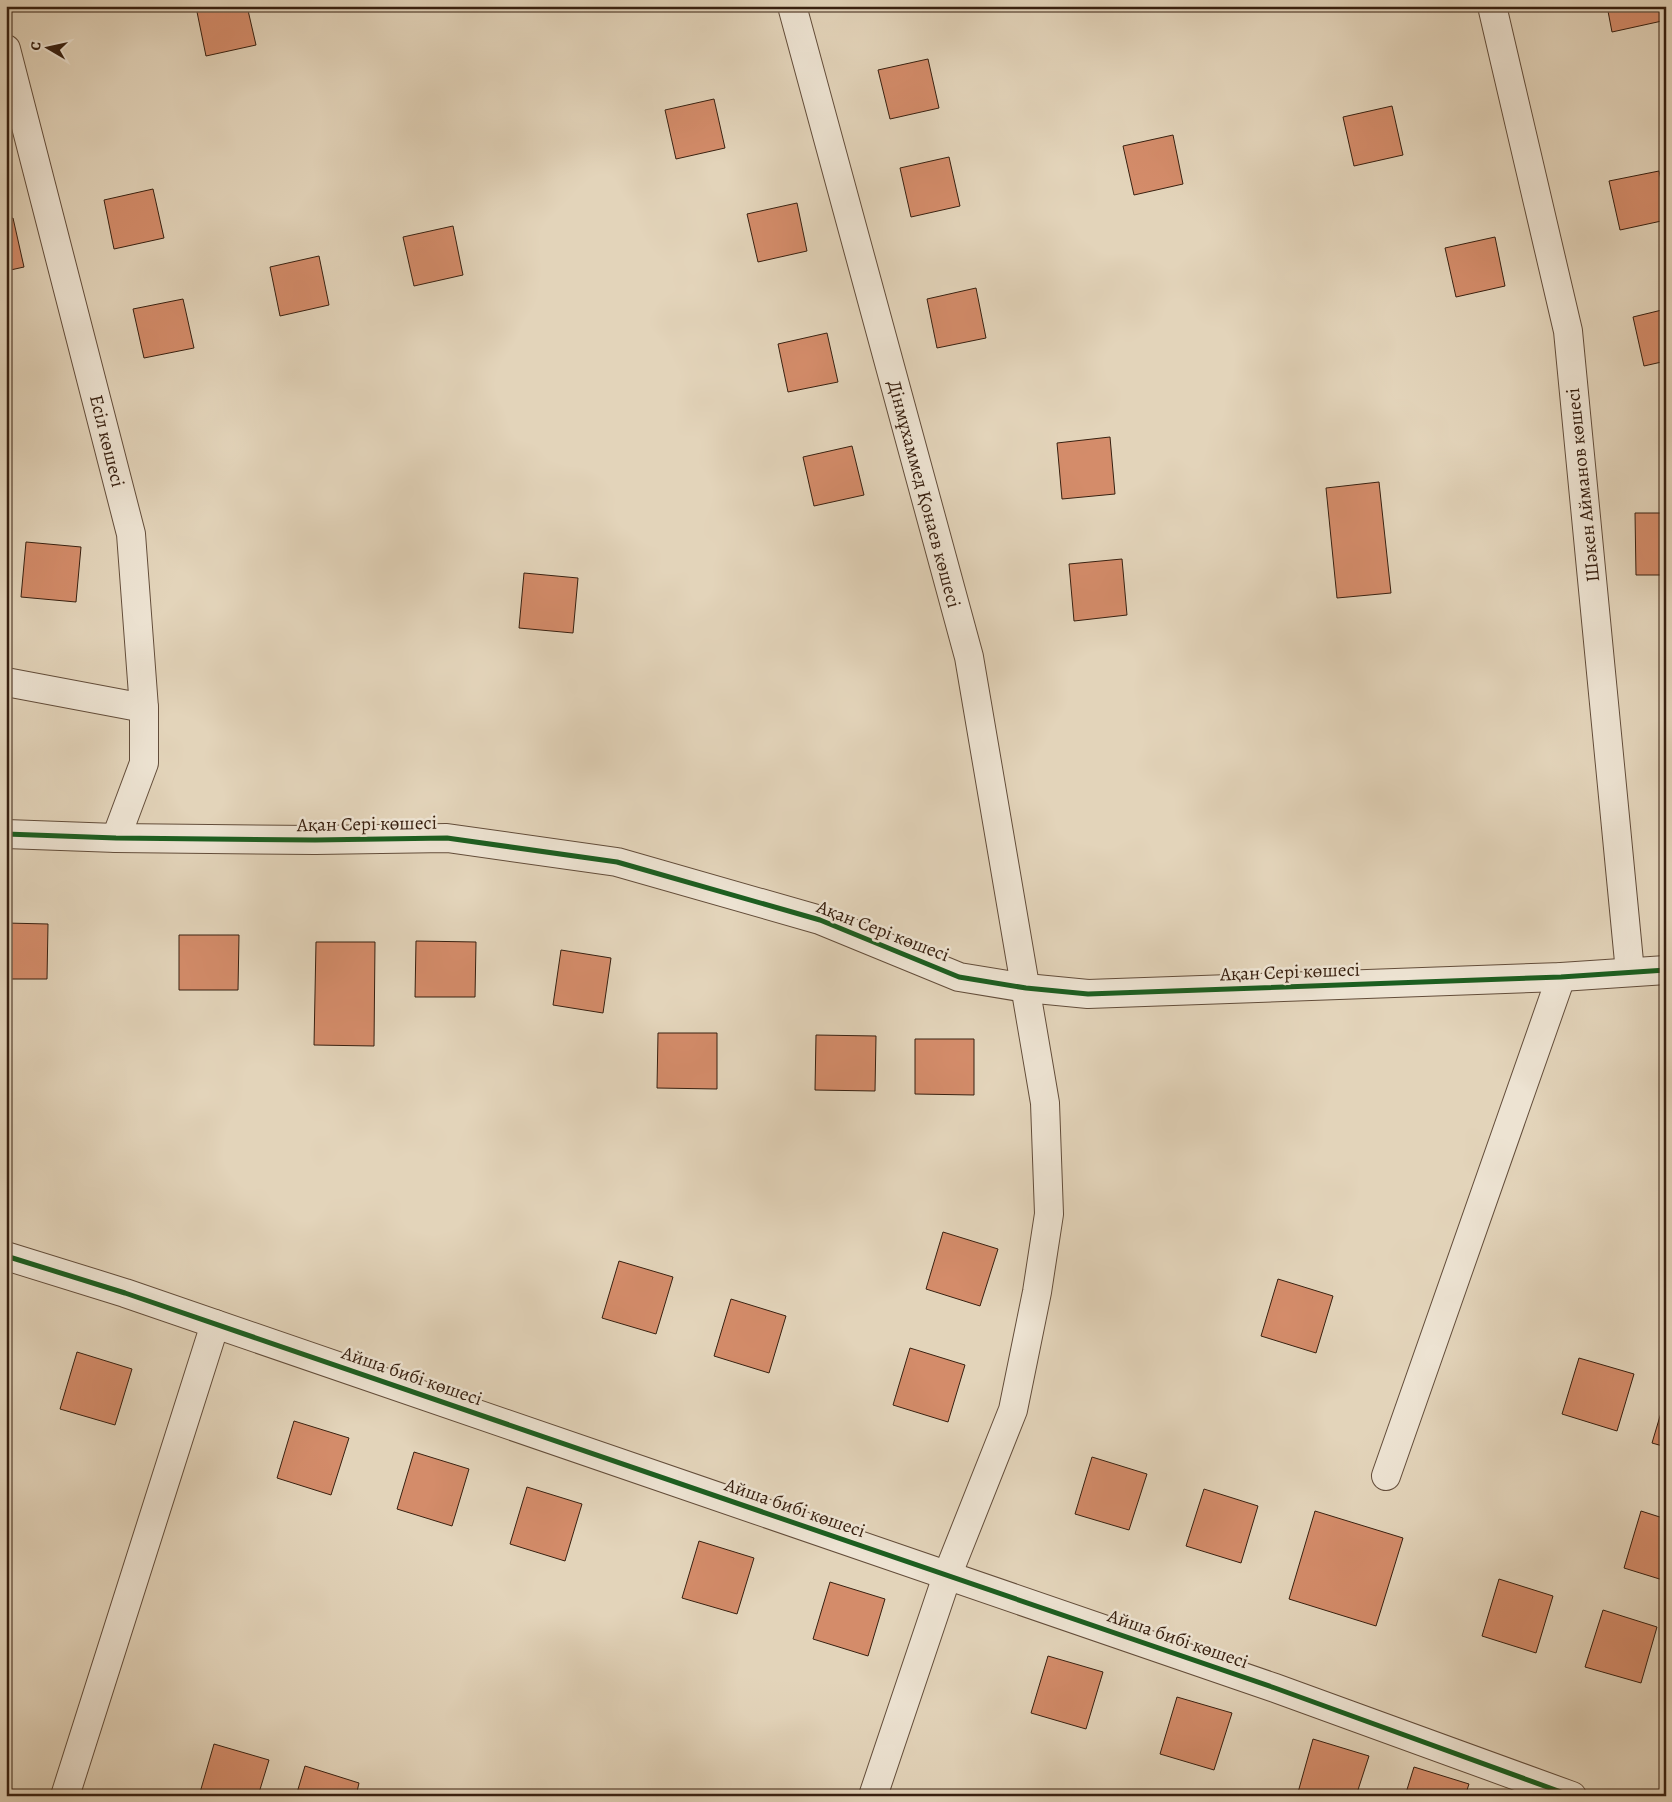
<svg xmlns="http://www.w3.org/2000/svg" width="1672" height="1802" viewBox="0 0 1672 1802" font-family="Alegreya,serif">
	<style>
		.building { fill: #d48c6a; stroke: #382010 }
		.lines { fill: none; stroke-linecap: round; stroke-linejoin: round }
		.minor-casing { stroke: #634d3a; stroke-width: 30 }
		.minor { stroke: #ede3d2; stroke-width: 28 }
		.cycleway-casing { stroke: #ede3d2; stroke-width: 8 }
		.cycleway { stroke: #1b5e20; stroke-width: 5 }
		.labels { text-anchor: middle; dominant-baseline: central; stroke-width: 5; stroke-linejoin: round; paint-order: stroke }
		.street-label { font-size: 19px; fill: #382010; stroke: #ede3d2 }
	</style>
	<rect width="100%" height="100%" fill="#e3d4ba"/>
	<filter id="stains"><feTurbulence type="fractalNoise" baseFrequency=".004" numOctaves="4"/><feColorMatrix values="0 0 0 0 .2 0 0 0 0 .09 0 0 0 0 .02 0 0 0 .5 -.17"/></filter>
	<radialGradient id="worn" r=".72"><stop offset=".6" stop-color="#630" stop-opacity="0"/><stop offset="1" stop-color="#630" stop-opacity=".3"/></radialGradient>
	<g class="building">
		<polygon points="199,6 247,6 256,45 206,56 196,7"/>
		<polygon points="1607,6 1659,6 1662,21 1612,32"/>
		<polygon points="928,59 939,108 890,119 878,70"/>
		<polygon points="714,99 725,148 676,159 665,110"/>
		<polygon points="1392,106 1403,155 1354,166 1343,117"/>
		<polygon points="1173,135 1183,184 1134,195 1123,146"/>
		<polygon points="949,157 960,206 911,217 900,168"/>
		<polygon points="1659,171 1666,203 1666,220 1620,230 1609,181"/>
		<polygon points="153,189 164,238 114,249 104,200"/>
		<polygon points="797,203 807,251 758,262 747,214"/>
		<polygon points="13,218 24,267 6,271 6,220"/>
		<polygon points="453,226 463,275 414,286 403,237"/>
		<polygon points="1495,237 1505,286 1456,297 1445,248"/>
		<polygon points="319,256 329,305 280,316 270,267"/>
		<polygon points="976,288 986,338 937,348 927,299"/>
		<polygon points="183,299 194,348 144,358 133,309"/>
		<polygon points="1666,309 1666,361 1644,366 1633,317"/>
		<polygon points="827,333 838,382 788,392 778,344"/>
		<polygon points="1110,437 1115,494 1062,499 1057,443"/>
		<polygon points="852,446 864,495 814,506 803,457"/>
		<polygon points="1379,482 1391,593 1337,598 1326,488"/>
		<polygon points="1635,513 1666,513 1666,575 1636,575"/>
		<polygon points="26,542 81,547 76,602 21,597"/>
		<polygon points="1122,559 1127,615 1074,621 1069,564"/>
		<polygon points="524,573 578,578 573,633 519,628"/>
		<polygon points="6,923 48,924 47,979 6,979"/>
		<polygon points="179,935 239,935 238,990 179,990"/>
		<polygon points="416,941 476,942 475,997 415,997"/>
		<polygon points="316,942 375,942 374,1046 314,1045"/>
		<polygon points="561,950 611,958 603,1013 553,1005"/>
		<polygon points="658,1033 717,1033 717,1089 657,1088"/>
		<polygon points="816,1035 876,1036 875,1091 815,1090"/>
		<polygon points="915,1039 974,1039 974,1095 915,1094"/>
		<polygon points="943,1232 998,1249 980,1306 926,1289"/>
		<polygon points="619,1261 673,1277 656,1334 602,1318"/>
		<polygon points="1278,1279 1333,1296 1316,1353 1261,1336"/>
		<polygon points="731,1299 786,1316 769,1373 714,1356"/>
		<polygon points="910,1348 965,1365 948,1422 893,1405"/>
		<polygon points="77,1352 132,1369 115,1425 60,1409"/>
		<polygon points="1579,1358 1634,1374 1617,1431 1562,1414"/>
		<polygon points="1666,1396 1666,1447 1652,1443"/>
		<polygon points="294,1421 349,1438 331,1495 277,1478"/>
		<polygon points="414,1452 469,1469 452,1526 397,1509"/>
		<polygon points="1092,1457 1147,1474 1129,1530 1075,1514"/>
		<polygon points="527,1487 582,1504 565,1561 510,1544"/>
		<polygon points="1204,1489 1258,1506 1241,1563 1186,1546"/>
		<polygon points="1315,1511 1403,1538 1376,1626 1289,1599"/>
		<polygon points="1641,1511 1666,1519 1666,1581 1624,1568"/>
		<polygon points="699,1541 754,1558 737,1614 682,1598"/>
		<polygon points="1499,1579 1553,1596 1536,1653 1482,1636"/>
		<polygon points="830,1582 885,1599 868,1656 813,1639"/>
		<polygon points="1603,1610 1657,1627 1641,1683 1585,1667"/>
		<polygon points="1048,1656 1103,1672 1086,1729 1031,1713"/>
		<polygon points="1177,1697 1232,1713 1214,1770 1160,1754"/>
		<polygon points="1313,1739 1369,1756 1356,1796 1297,1796"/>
		<polygon points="214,1744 269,1760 258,1796 199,1796"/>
		<polygon points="305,1766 359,1783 356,1796 296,1796"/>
		<polygon points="1414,1767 1469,1784 1465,1796 1405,1796"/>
	</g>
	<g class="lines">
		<g class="minor-casing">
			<g id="minor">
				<polyline points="792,6 969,657 1045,1103 1049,1214 1037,1292 1013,1410 947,1576 873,1796"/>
				<polyline points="1492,6 1568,331 1630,972"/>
				<polyline points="6,49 131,534 144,708 144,763 116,838"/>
				<polyline points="6,682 144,708"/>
				<polyline points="6,834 116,838 315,840 447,838 617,862 820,920 959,977 1026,988 1088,994 1561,977 1666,970"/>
				<polyline points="6,1256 125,1293 1275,1688 1572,1796"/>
				<polyline points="1386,1476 1561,977"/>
				<polyline points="65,1796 215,1324"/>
			</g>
		</g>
		<use href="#minor" class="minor"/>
		<g class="cycleway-casing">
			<g id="cycleway">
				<polyline points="6,834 116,838 315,840 447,838 617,862 820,920 959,977 1026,988 1088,994 1561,977 1666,970"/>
				<polyline points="6,1256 125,1293 1275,1688 1572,1796"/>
			</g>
		</g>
		<use href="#cycleway" class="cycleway"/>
	</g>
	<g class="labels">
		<g class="street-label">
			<text transform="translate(107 441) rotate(76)">Есіл көшесі</text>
			<text transform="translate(1583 485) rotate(-96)">Шәкен Айманов көшесі</text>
			<text transform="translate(924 494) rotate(75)">Дінмұхаммед Қонаев көшесі</text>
			<text transform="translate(367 824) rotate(-1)">Ақан Сері көшесі</text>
			<text transform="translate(883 931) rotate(21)">Ақан Сері көшесі</text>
			<text transform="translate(1290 972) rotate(-2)">Ақан Сері көшесі</text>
			<text transform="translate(412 1376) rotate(19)">Айша бибі көшесі</text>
			<text transform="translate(795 1508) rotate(19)">Айша бибі көшесі</text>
			<text transform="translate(1178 1639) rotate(19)">Айша бибі көшесі</text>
		</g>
	</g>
	<rect width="1672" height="1802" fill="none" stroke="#e3d4ba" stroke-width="25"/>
	<rect x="8" y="8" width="1657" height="1787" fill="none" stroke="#382010" stroke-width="2.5"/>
	<rect x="12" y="12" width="1647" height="1777" fill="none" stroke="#382010"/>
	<g transform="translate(48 48) rotate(279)" stroke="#ede3d2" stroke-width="4" paint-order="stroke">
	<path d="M0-4L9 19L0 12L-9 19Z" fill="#382010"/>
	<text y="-8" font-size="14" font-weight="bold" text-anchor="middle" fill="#382010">С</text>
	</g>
	<rect width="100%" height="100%" filter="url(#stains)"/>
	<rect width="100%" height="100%" fill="url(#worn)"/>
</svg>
